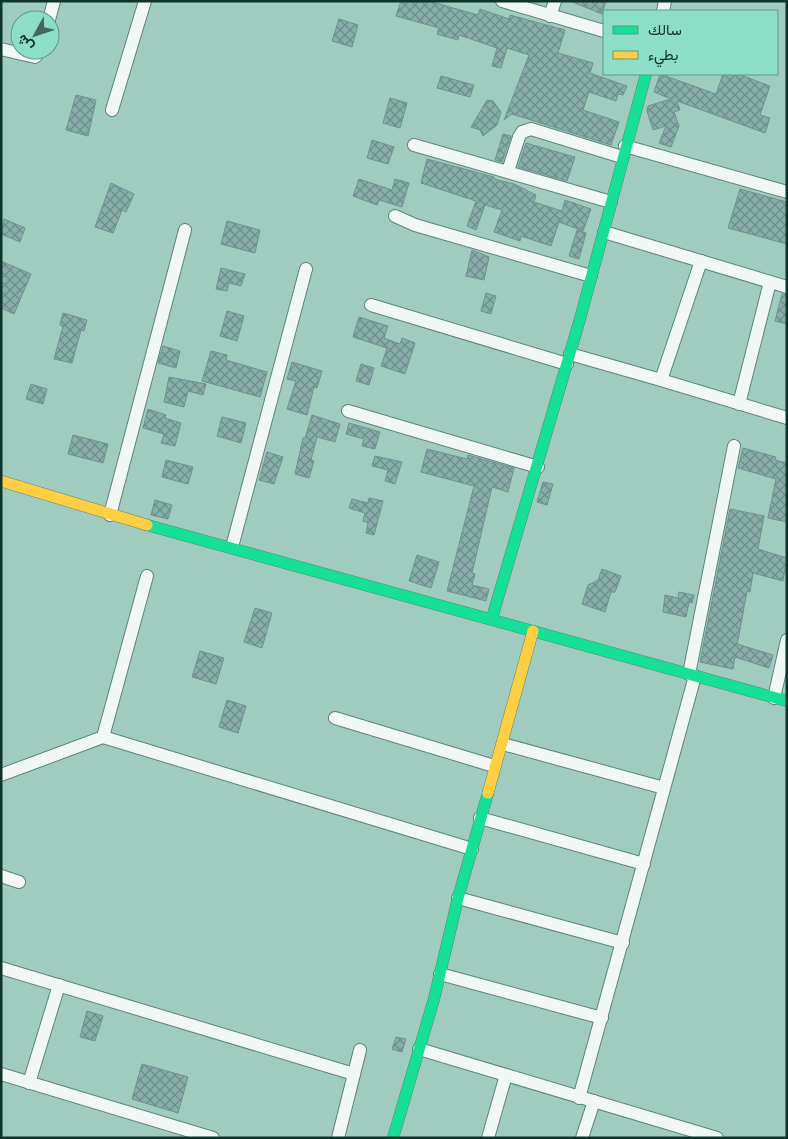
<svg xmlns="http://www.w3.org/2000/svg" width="788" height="1139" viewBox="0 0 788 1139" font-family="'Asap Condensed',Vazirmatn,sans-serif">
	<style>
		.building { fill: url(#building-cross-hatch); stroke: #6d938e }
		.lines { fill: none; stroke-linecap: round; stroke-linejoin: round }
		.street-casing { stroke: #5e847b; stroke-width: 14 }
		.fast-casing { stroke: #5e847b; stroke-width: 12 }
		.slow-casing { stroke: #5e847b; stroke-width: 12 }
		.street { stroke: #f1f7f5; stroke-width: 12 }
		.fast { stroke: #16e098; stroke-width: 11 }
		.slow { stroke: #ffcf43; stroke-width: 11 }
	</style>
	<defs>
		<pattern id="building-cross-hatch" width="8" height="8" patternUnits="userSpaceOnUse" patternTransform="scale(1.25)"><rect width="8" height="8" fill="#87aea8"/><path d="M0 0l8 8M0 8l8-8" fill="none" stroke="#6d8e89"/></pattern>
	</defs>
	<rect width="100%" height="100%" fill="#9fccbf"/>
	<g class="building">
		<polygon points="401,1 429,1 478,15 480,9 509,19 510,15 565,30 558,53 593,63 590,73 627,86 623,95 618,94 616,101 589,92 583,110 619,122 611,145 512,114 504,120 529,55 507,48 501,68 492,66 497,48 459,35 458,40 437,34 439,28 396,16"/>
		<polygon points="570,1 606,1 602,14"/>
		<polygon points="339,19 358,25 352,47 332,41"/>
		<polygon points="660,74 716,94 723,74 738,74 770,86 760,115 770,118 765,133 677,101 680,110 674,112 679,126 671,147 659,143 666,126 653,130 647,111 648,106 671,99 654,92"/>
		<polygon points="441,76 474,85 470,97 437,88"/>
		<polygon points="76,95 96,100 88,136 66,130"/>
		<polygon points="390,98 407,103 400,128 383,123"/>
		<polygon points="487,100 493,101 501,112 497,125 483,136 480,130 471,127"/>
		<polygon points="503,134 511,136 502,162 495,160"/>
		<polygon points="372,140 394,147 388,164 367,158"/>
		<polygon points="526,143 575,157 567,181 518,167"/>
		<polygon points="427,159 494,177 494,179 514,184 536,195 534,202 562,211 565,200 591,209 583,231 559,222 551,246 521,236 520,241 494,232 502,210 485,205 476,230 467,226 476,201 421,183"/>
		<polygon points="359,179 392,190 395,179 409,183 402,207 379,200 377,205 353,196"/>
		<polygon points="111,183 134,194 126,212 122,210 113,233 95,227"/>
		<polygon points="740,189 787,202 787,244 728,228"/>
		<polygon points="4,219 25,228 20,242 1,234"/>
		<polygon points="227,221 260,230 255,253 221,244"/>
		<polygon points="577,230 586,233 579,259 569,256"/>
		<polygon points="472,250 489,257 484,280 466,276"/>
		<polygon points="1,261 31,274 14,314 1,308"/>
		<polygon points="221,268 245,274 241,286 229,283 227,291 216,289"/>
		<polygon points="486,293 496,296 491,314 481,311"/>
		<polygon points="782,294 787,295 787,324 775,321"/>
		<polygon points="227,311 244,316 237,341 220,336"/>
		<polygon points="63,313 87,320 84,331 81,330 72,363 54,359 63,326 60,325"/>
		<polygon points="359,317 388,326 384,338 400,344 402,338 415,343 405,374 381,366 387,348 353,337"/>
		<polygon points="163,346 180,351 176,368 158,363"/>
		<polygon points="211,351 227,355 226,360 267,372 260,397 202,381"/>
		<polygon points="292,362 322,371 317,388 314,387 307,415 287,409 296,381 287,379"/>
		<polygon points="361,364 374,368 369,385 356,381"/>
		<polygon points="169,377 206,384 203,395 188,391 184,407 164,402"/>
		<polygon points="31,384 47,389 43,404 26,399"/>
		<polygon points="148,409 166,415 165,418 181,423 175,446 161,443 164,434 143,428"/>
		<polygon points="312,415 340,424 335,442 317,437 311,460 314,461 309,478 295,474 303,438 305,438"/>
		<polygon points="222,417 246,423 241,443 217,436"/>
		<polygon points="349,423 380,432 375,449 362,446 364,439 346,434"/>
		<polygon points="73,435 108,444 103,463 68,454"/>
		<polygon points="743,448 776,457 775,460 787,463 787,522 768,518 776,479 738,468"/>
		<polygon points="427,449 467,459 468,455 514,468 508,492 492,487 472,573 475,574 472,585 489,589 486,601 447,591 474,486 421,472"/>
		<polygon points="267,452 283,457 274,484 259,480"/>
		<polygon points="375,456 402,462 395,484 385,481 388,470 372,466"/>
		<polygon points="166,460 193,467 188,484 162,477"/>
		<polygon points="543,482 553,484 547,505 537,502"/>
		<polygon points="369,498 383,501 374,535 366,533 368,523 363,521 365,513 349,508 352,499 368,503"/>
		<polygon points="155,500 172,505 168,519 151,515"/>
		<polygon points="730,509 764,516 758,549 787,558 783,581 753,573 750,592 747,591 739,635 737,644 773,655 769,668 735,657 733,669 700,662"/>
		<polygon points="417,555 439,562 431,588 409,581"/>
		<polygon points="602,569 621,576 615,592 611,592 605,612 582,604 588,585 598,580"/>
		<polygon points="679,592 694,595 692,603 689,602 686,617 663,612 665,595 678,598"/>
		<polygon points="255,608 272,613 262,648 244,642"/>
		<polygon points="200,651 224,658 216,684 192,677"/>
		<polygon points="227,700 246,706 238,733 219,727"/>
		<polygon points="87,1011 103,1016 95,1041 80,1037"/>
		<polygon points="396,1037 406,1039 402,1052 392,1049"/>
		<polygon points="142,1064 188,1077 178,1113 132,1099"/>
	</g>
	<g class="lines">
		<g class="street-casing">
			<g id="street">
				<polyline points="502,1 604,31"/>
				<polyline points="663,11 665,1"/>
				<polyline points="550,16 555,1"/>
				<polyline points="49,20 54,1"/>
				<polyline points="1,49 35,57 41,50"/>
				<polyline points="112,110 145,1"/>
				<polyline points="414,145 611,202"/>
				<polyline points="625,146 787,192"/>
				<polyline points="508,171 519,137 522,132 531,129 622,157"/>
				<polyline points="395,216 415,225 591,276"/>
				<polyline points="604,232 787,287"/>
				<polyline points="701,261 661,380 787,418"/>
				<polyline points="371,305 567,364"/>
				<polyline points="570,354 661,380"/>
				<polyline points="739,404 770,282"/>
				<polyline points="348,411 538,467"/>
				<polyline points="110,515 185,230"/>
				<polyline points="232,547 306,269"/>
				<polyline points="689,674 734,446"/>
				<polyline points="774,698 787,640"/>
				<polyline points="335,718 494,766"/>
				<polyline points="103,737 147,576"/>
				<polyline points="503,744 664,788"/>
				<polyline points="1,775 103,737 472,849"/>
				<polyline points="480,818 644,864"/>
				<polyline points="1,876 19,882"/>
				<polyline points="458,898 623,943"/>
				<polyline points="1,968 354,1074"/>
				<polyline points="440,974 602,1018"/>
				<polyline points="419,1049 717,1138"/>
				<polyline points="1,1074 213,1138"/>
				<polyline points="29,1083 59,985"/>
				<polyline points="579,1098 695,676"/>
				<polyline points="338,1138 360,1050"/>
				<polyline points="488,1138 506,1075"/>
				<polyline points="582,1138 594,1101"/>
			</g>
		</g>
		<g class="fast-casing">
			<g id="fast">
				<path d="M 147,525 C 361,582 574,642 787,701"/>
				<polyline points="492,618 580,319 646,74"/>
				<polyline points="393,1138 434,999 458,898 488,793"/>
			</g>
		</g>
		<g class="slow-casing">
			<g id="slow">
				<polyline points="1,481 147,525"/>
				<polyline points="488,793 533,631"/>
			</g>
		</g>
		<use href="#street" class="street"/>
		<use href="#fast" class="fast"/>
		<use href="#slow" class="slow"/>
	</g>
	<rect width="788" height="1139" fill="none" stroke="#0f3229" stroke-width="5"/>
	<rect x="603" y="10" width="175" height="65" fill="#8ddec7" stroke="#5b9988"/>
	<rect x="613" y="26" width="25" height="8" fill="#16e098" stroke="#5b9988"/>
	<text x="648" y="35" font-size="15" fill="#0f3229">سالك</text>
	<rect x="613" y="51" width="25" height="8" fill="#ffcf43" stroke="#5b9988"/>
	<text x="648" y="60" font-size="15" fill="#0f3229">بطيء</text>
	<g transform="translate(35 35) rotate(230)"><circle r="24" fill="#8ddec7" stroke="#5b9988"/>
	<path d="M0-4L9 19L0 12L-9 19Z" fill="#41685e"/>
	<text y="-8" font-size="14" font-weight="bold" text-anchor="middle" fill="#0f3229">ش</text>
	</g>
</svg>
